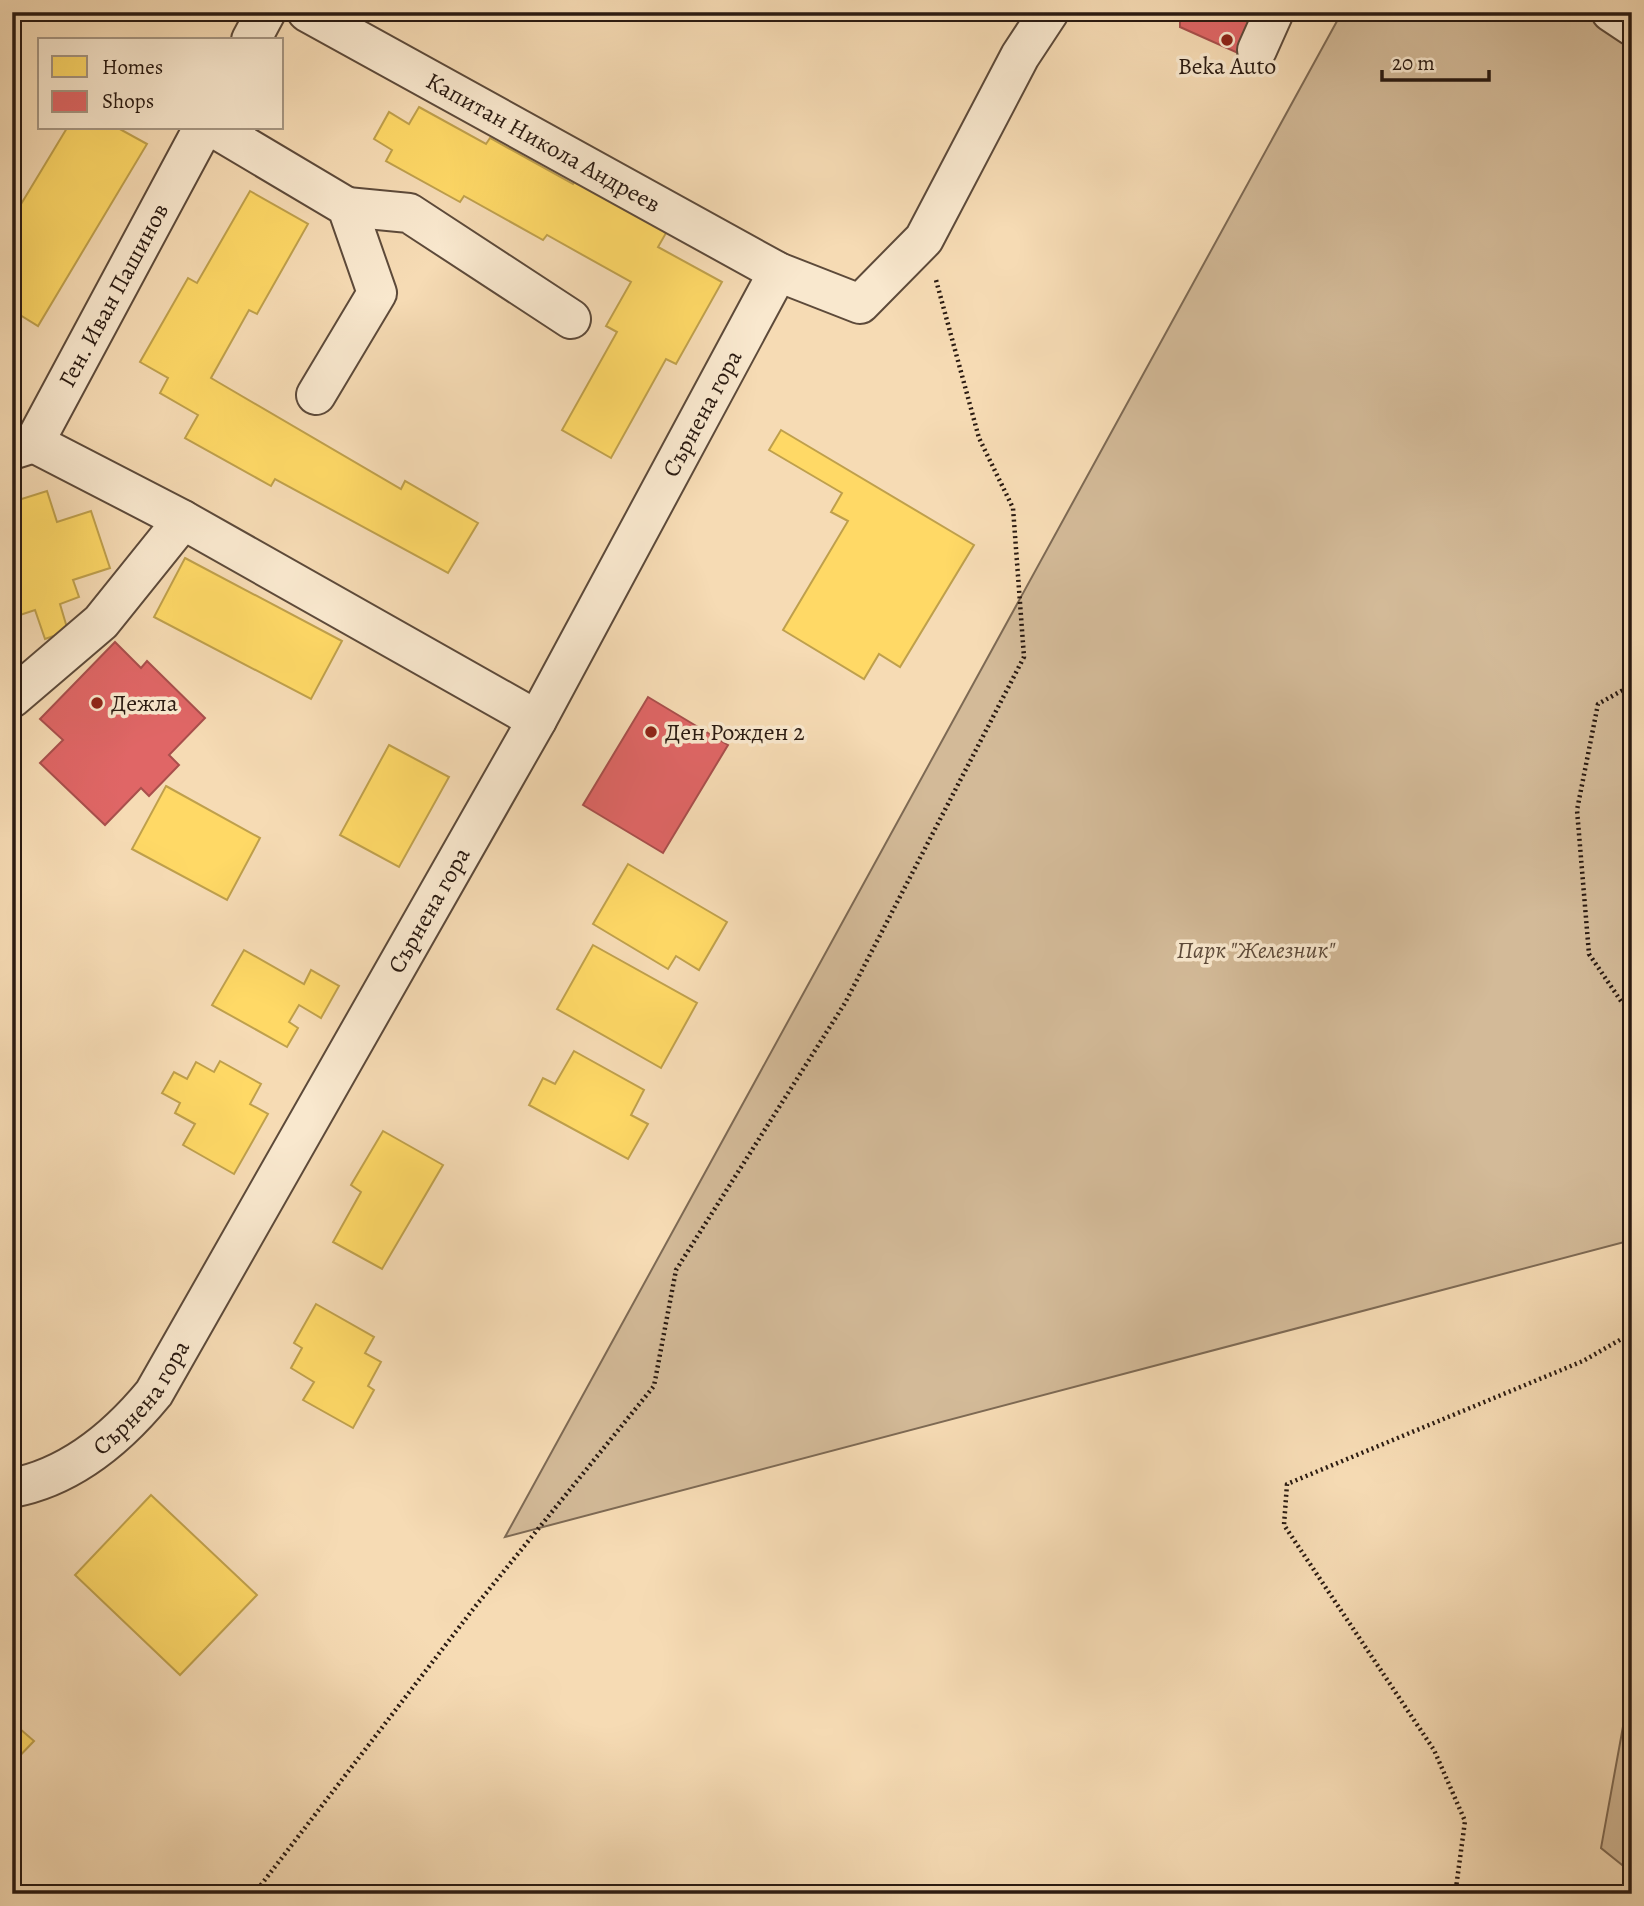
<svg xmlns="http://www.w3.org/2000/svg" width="1644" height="1906" viewBox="0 0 1644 1906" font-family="Alegreya,serif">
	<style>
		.green { fill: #d3ba98; stroke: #7e6a54; stroke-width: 2 }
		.homes { fill: #ffd966; stroke: #bfa04c; stroke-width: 2 }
		.shops { fill: #e06666; stroke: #a94f4c; stroke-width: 2 }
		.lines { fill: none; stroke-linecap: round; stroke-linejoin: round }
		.minor-casing { stroke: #5d4a3a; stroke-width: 42 }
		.path { stroke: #2a1a11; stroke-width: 4.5; stroke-dasharray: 2 3.5; stroke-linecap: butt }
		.minor { stroke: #f9e8ce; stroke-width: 38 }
		.poi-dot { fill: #8f2418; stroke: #f9e8ce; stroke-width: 2.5 }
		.labels { text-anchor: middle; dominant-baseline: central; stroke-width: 7; stroke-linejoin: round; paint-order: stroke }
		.poi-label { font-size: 24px; fill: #2a1a11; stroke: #f9e8ce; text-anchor: start }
		.street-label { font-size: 24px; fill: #2a1a11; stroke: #f9e8ce }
		.park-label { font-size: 24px; font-style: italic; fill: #5d4a3a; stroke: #f9e8ce }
	</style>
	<rect width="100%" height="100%" fill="#f6dbb4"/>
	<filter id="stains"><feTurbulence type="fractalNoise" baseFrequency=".00286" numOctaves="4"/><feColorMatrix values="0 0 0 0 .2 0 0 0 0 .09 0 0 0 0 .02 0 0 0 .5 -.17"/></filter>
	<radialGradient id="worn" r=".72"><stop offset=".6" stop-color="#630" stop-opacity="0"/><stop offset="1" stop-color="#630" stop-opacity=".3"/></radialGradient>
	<g class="green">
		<polygon points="1342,12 1632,12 1632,1240 505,1537"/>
		<polygon points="1632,1677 1632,1873 1601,1848"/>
	</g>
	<g class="homes">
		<polygon points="419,107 486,144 490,138 573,184 578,175 670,226 658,247 722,282 676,364 666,359 611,458 562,430 617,332 606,326 631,282 547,235 543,240 464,196 460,202 386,161 392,150 374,139 389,112 409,124"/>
		<polygon points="67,128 118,128 147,144 38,326 12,310 12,219"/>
		<polygon points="250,191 308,224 257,314 249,310 211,378 401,489 405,481 478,523 448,573 275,479 271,486 185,438 198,415 160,393 168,378 140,362 188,278 197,283"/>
		<polygon points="781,430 974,545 900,667 879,654 864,679 783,630 848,521 831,512 842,493 769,450"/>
		<polygon points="47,491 57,522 91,511 110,568 73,580 79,597 60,604 68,631 45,639 35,610 14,617 12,611 12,502"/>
		<polygon points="185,558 342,641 311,699 154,617"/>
		<polygon points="389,745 449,777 399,867 340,835"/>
		<polygon points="166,786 260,838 227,900 132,849"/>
		<polygon points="628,864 727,922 699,970 676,956 668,969 593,924"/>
		<polygon points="593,945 697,1003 661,1068 557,1009"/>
		<polygon points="244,950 304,984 311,970 339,986 321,1018 299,1005 289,1022 298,1028 287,1047 212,1005"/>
		<polygon points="574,1051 644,1090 631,1115 648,1124 628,1159 529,1105 543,1078 555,1084"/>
		<polygon points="220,1061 261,1084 250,1104 268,1114 234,1174 183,1145 195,1124 175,1113 180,1103 162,1093 174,1072 187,1079 196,1062 214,1072"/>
		<polygon points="383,1131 443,1165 382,1269 333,1242 361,1192 351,1185"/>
		<polygon points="316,1304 374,1337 365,1353 381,1362 368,1386 374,1390 353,1428 303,1400 314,1382 291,1368 302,1348 294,1343"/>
		<polygon points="151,1495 257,1595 180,1675 75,1575"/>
		<polygon points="12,1722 34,1741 12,1764"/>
	</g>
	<g class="shops">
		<polygon points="1180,12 1264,12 1238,53 1180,27"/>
		<polygon points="115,642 141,668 147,661 205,718 169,755 179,765 149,796 141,788 105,825 40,763 63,740 40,719"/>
		<polygon points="648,697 728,745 663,853 583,805"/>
	</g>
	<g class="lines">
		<g class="minor-casing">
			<g id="minor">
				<path id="s1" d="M 307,12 L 778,272 L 860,304 L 924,239 L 1020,56 L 1049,12"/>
				<polyline points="1611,12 1632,26"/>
				<polyline points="251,40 266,12"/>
				<polyline points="1257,50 1274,12"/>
				<polyline points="214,128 347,207 377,293 316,395"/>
				<polyline points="347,207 409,213 571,319"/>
				<polyline points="34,443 183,520 537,720"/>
				<path id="s2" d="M 12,450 L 34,443 L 203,128"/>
				<polyline points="12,698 101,622 183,520"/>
				<path id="s3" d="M 12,1488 C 71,1477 117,1438 154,1393 L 537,720 L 778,272"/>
			</g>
		</g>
		<g class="path">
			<polyline points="1632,685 1598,704 1577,810 1589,954 1623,1004 1632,1010"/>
			<polyline points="254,1894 474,1608 654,1386 676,1270 845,1003 1024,657 1013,508 979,438 936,280"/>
			<polyline points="1452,1894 1456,1888 1465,1821 1434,1750 1284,1525 1287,1484 1583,1361 1632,1333"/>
		</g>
		<use href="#minor" class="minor"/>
	</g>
	<g class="poi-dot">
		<circle cx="1227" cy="40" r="7"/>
		<circle cx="97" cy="703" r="7"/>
		<circle cx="651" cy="732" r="7"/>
	</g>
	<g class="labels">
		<g class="poi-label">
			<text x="1227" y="66" text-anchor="middle">Beka Auto</text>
			<text x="111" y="703">Дежла</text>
			<text x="665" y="732">Ден Рожден 2</text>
		</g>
		<g class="street-label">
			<text stroke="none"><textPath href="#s1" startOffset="270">Капитан Никола Андреев</textPath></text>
			<text stroke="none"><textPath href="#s2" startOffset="191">Ген. Иван Пашинов</textPath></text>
			<text stroke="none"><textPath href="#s3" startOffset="1297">Сърнена гора</textPath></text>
			<text stroke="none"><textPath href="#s3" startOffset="730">Сърнена гора</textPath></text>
			<text stroke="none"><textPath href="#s3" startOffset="163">Сърнена гора</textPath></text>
		</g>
		<g class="park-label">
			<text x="1256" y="950">Парк "Железник"</text>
		</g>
	</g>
	<rect width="1644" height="1906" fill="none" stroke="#f6dbb4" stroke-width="42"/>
	<rect x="14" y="14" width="1616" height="1878" fill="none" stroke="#2a1a11" stroke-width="3.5"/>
	<rect x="21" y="21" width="1602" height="1864" fill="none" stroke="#2a1a11" stroke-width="2"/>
	<rect x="38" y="38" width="245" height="91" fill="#f9e8ce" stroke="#a69682" stroke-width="2"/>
	<rect x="52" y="56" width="35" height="21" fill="#ffd966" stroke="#a69682" stroke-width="2"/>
	<text x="102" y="74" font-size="21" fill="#2a1a11">Homes</text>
	<rect x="52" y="91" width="35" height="21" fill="#e06666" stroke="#a69682" stroke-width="2"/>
	<text x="102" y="108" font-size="21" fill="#2a1a11">Shops</text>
	<path d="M1382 70v10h107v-10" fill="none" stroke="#2a1a11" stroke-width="3.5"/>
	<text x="1392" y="70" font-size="21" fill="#2a1a11" stroke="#f9e8ce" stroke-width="5" paint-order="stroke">20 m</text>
	<rect width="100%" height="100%" filter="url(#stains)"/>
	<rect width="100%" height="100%" fill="url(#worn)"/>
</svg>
